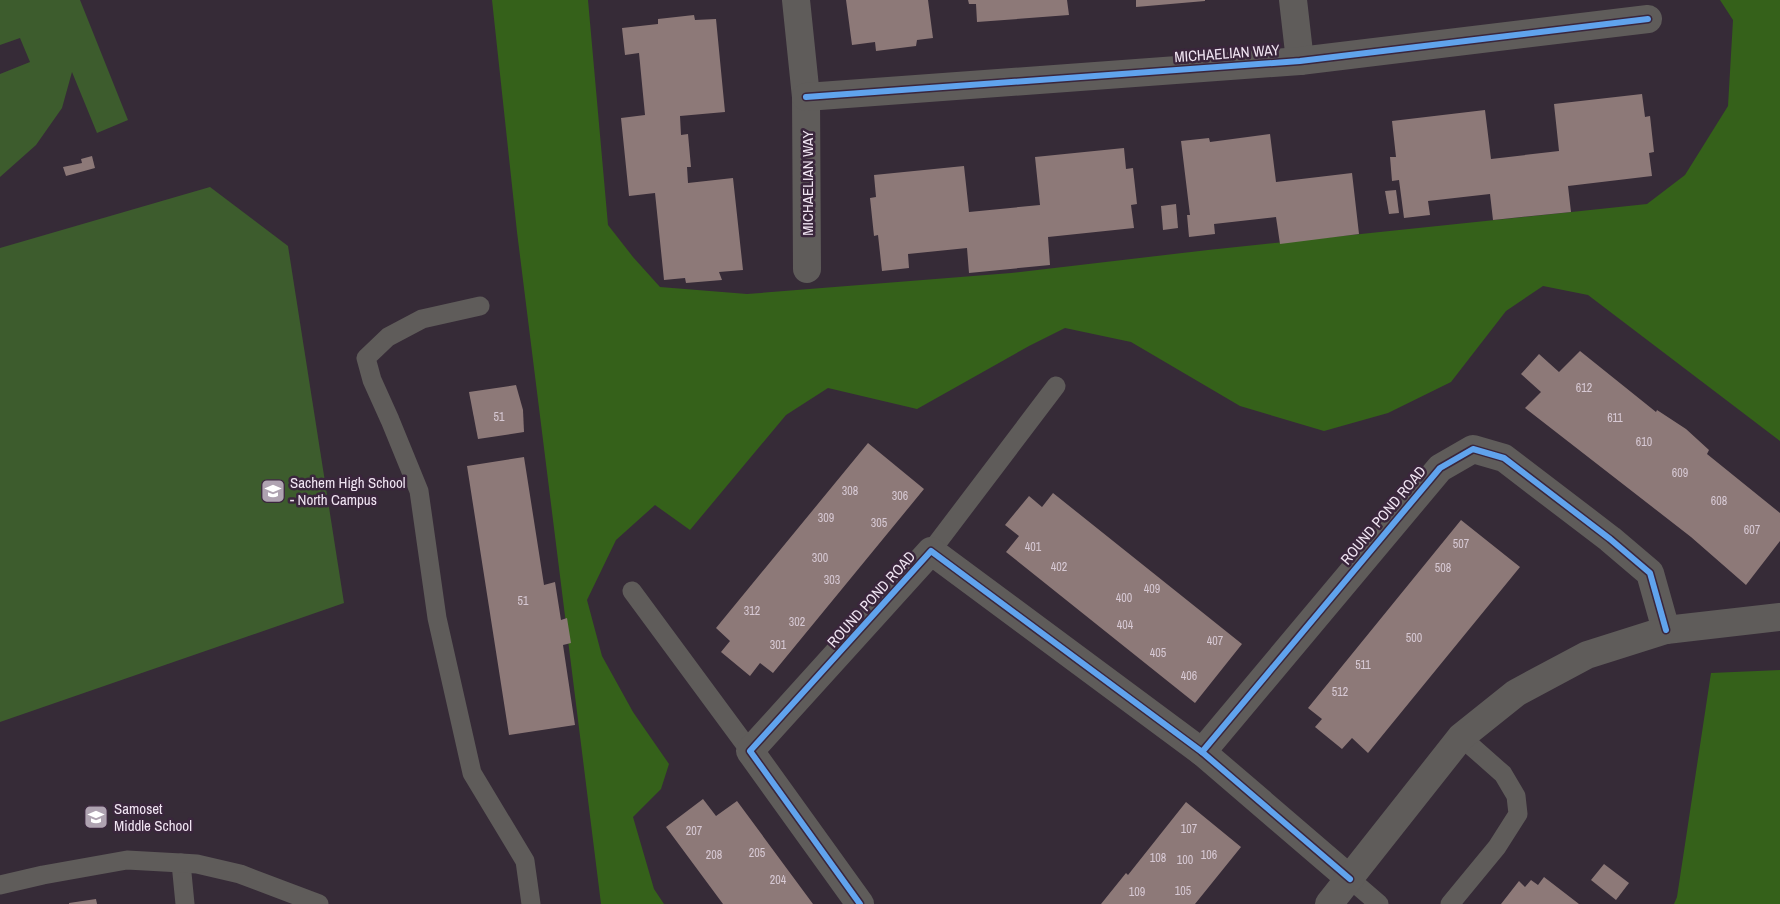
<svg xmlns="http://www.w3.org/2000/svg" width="1780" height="904" viewBox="0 0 1780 904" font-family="'Archivo Narrow',sans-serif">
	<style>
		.green { fill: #3d5c2d }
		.forest { fill: #35611a }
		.building { fill: #8d7978 }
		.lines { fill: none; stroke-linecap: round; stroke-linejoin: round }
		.service { stroke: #5f5c5a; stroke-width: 19 }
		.minor { stroke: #5f5c5a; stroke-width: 28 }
		.cycleway-casing { stroke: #3a263c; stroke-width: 9 }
		.cycleway { stroke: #60a3ed; stroke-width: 6 }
		.labels { text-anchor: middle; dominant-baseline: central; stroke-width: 5; stroke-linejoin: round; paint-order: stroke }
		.number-label { font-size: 12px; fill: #d7c9d4 }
		.street-label { font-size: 15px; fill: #f0e4f2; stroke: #3a263c }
		.poi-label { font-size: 15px; fill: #f0e4f2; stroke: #3a263c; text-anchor: start }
	</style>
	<rect width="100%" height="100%" fill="#362b37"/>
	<g class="green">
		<polygon points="0,0 80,0 128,120 97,133 72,72 62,108 36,145 0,177 0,74 30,62 20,38 0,45"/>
		<polygon points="210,187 288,246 344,603 0,722 0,248"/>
	</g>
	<g class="forest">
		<polygon points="492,0 588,0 608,225 633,257 660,287 747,294 1011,273 1208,250 1647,204 1685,175 1728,106 1733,20 1720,0 1780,0 1780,441 1588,295 1543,286 1506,311 1451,382 1388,413 1324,431 1240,406 1131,342 1065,328 1029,346 917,409 828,388 786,415 690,530 655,505 616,540 587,600 602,656 633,712 669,764 661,789 633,817 654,889 664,904 601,904 517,232"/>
		<polygon points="1780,670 1780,904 1674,904 1677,897 1711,673"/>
	</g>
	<g class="building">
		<polygon points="846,0 928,0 933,38 917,40 916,46 876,51 875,42 852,45"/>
		<polygon points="968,0 1067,0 1069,15 977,22 976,4 969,4"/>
		<polygon points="1136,0 1205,0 1205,1 1136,7"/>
		<polygon points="694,15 695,20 716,19 725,112 680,116 681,135 688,134 691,167 687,167 688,183 733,178 743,270 719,272 722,280 686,283 685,278 664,280 655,193 629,196 621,118 645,115 639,53 625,55 622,28 658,24 658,19"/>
		<polygon points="1642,94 1645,117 1650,116 1654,152 1649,153 1652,176 1568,186 1571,212 1493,220 1490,194 1428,201 1430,215 1404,218 1399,180 1392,181 1390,157 1396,157 1392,121 1485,110 1491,159 1559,151 1554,104"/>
		<polygon points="1270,134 1276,182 1352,173 1359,234 1280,244 1276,217 1214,224 1215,234 1189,237 1187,215 1190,215 1181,141 1209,138 1210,142"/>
		<polygon points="1124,148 1126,169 1133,168 1137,204 1131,205 1134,228 1048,237 1050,265 969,273 967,248 908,254 909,268 882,271 878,235 874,236 870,198 876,197 874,175 964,166 969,212 1040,205 1035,157"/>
		<polygon points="92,156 95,168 66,176 63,167 82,163 81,159"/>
		<polygon points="1396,190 1399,213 1389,214 1385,191"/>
		<polygon points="1176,204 1178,228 1163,230 1161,206"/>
		<polygon points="1580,351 1656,412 1657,410 1686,429 1709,450 1707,454 1780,513 1780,541 1746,585 1691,537 1525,408 1541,392 1521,374 1539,354 1559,372"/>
		<polygon points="516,385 523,410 524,432 478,439 469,392"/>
		<polygon points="868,443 924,489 773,673 760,663 750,676 721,652 730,641 716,628"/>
		<polygon points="524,457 544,585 555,582 561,620 567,618 571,643 563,645 575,725 509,735 467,466"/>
		<polygon points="1053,493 1242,644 1195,703 1006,552 1019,536 1005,525 1029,496 1042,507"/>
		<polygon points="1461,520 1520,567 1368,753 1352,738 1342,749 1315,727 1322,719 1308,708"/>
		<polygon points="703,799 716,816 737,801 813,904 723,904 666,827"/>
		<polygon points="1186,802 1241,847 1195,904 1101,904 1126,873 1128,875"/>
		<polygon points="1604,864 1629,883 1616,900 1591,880"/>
		<polygon points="1544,877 1579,904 1501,904 1519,881 1525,887 1531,880 1538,885"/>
		<polygon points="96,899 97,904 69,904 69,903"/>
	</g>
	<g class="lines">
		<g class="service">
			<polyline points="480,306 422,319 388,337 366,358 372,380 390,420 419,491 437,618 472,773 525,861 531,904"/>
			<polyline points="931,551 1056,386"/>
			<polyline points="632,591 750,751"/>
			<polyline points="181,863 185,904"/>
			<polyline points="1350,879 1379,904"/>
			<polyline points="0,885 43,875 127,860 181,863 197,864 240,874 319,904"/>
			<polyline points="1450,904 1497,847 1518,814 1516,796 1503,774 1461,737"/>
		</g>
		<g class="minor">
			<polyline points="796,0 806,97 807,269"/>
			<polyline points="1293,0 1300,61"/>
			<polyline points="806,97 1300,61 1648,19"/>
			<polyline points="1202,752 1440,468 1473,449 1504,458 1610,539 1650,573 1666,630"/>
			<polyline points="860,904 750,751 931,551 1202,752 1350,879"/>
			<polyline points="1329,904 1461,737 1516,693 1587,655 1666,630 1780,617"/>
		</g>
		<g class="cycleway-casing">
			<g id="cycleway">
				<polyline points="806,97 1300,61 1648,19"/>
				<polyline points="1202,752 1440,468 1473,449 1504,458 1610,539 1650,573 1666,630"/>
				<polyline points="860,904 750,751 931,551 1202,752 1350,879"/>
			</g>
		</g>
		<use href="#cycleway" class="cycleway"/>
	</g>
	<defs>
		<g id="school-square" transform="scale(1.25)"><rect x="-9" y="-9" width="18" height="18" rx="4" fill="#afa3b1" stroke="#3a263c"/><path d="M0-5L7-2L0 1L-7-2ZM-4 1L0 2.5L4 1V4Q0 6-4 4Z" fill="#fff"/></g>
	</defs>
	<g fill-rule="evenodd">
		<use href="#school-square" x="273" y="491"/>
		<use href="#school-square" x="96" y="817"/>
	</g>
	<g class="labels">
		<g class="number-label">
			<text x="1584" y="388">612</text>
			<text x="499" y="417">51</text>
			<text x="1615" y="418">611</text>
			<text x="1644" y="442">610</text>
			<text x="1680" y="473">609</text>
			<text x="850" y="491">308</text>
			<text x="900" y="496">306</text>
			<text x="1719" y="501">608</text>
			<text x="826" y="518">309</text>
			<text x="879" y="523">305</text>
			<text x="1752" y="530">607</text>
			<text x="1461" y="544">507</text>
			<text x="1033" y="547">401</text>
			<text x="820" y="558">300</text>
			<text x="1059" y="567">402</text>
			<text x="1443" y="568">508</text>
			<text x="832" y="580">303</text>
			<text x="1152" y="589">409</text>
			<text x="1124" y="598">400</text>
			<text x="523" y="601">51</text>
			<text x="752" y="611">312</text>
			<text x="797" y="622">302</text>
			<text x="1125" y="625">404</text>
			<text x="1414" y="638">500</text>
			<text x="1215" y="641">407</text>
			<text x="778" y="645">301</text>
			<text x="1158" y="653">405</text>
			<text x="1363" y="665">511</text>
			<text x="1189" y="676">406</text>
			<text x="1340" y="692">512</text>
			<text x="1189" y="829">107</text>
			<text x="694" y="831">207</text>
			<text x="757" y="853">205</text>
			<text x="714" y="855">208</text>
			<text x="1209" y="855">106</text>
			<text x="1158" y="858">108</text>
			<text x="1185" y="860">100</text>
			<text x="778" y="880">204</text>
			<text x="1183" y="891">105</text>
			<text x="1137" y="892">109</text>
		</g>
		<g class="street-label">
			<text transform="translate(1227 53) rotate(-4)">MICHAELIAN WAY</text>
			<text transform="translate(807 183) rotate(-90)">MICHAELIAN WAY</text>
			<text transform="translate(1383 515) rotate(-50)">ROUND POND ROAD</text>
			<text transform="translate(871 599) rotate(-48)">ROUND POND ROAD</text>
		</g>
		<g class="poi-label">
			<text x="290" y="482">Sachem High School<tspan x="290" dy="17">- North Campus</tspan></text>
			<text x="114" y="808">Samoset<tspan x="114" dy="17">Middle School</tspan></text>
		</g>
	</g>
</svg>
